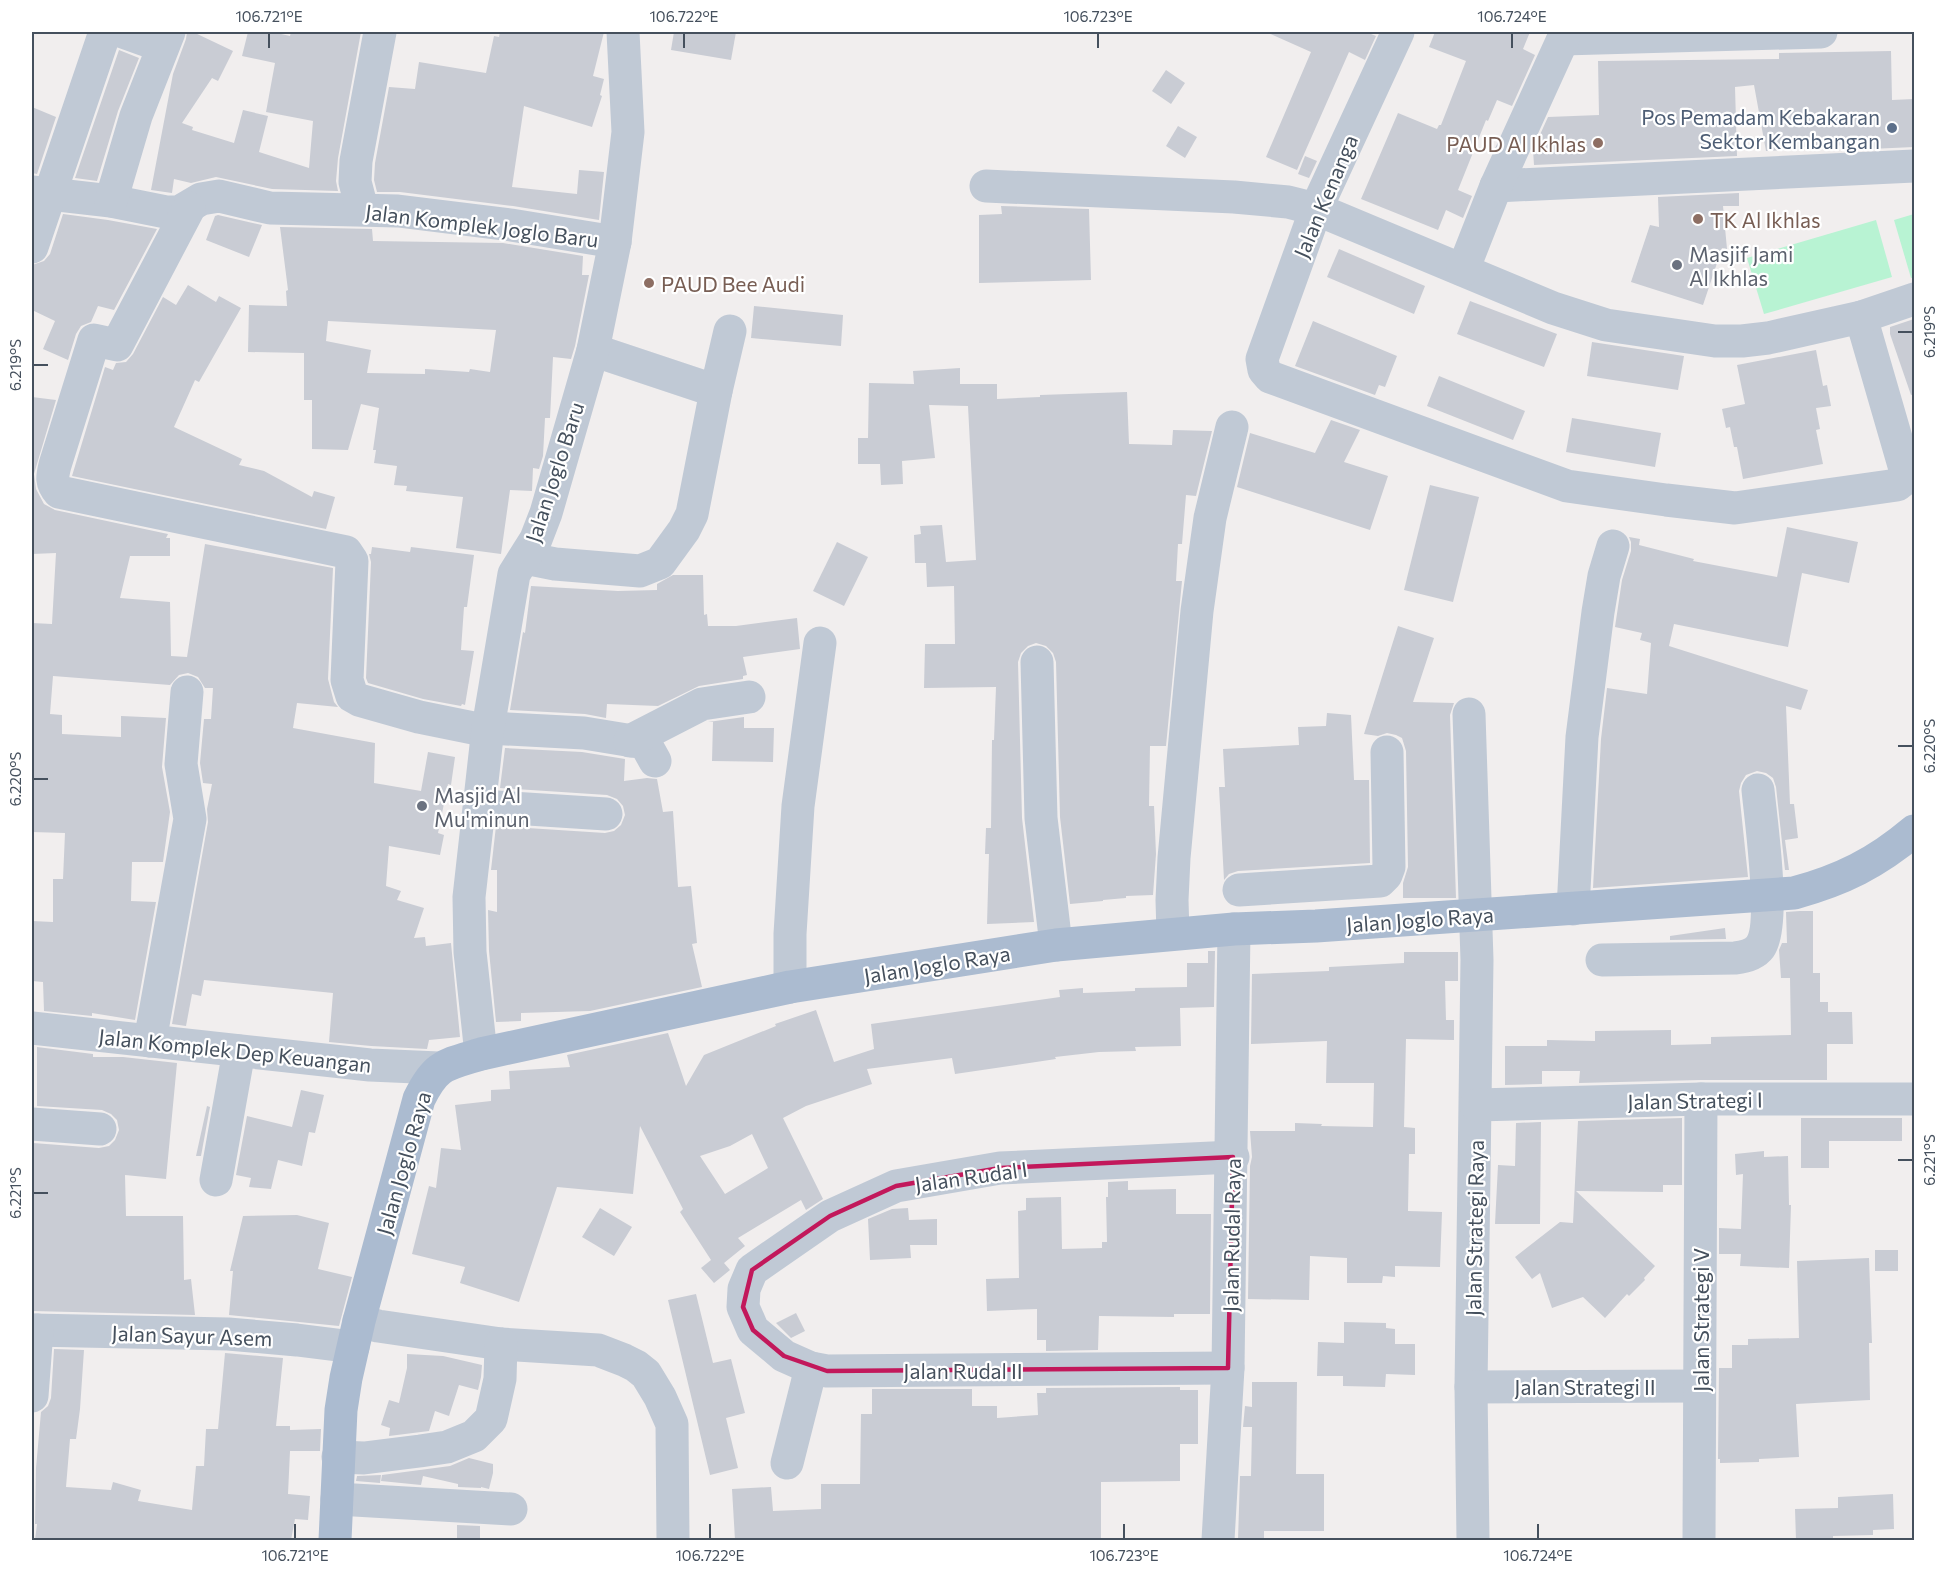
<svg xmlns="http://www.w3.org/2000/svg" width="1946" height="1572" viewBox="0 0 1946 1572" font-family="Commissioner,sans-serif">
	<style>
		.green { fill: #b8f3d3 }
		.building { fill: #c9ccd4; fill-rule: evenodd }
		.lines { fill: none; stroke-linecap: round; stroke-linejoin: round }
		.minor { stroke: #c0c9d5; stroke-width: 33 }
		.major { stroke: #abbbd0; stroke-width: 33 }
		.marked { fill: none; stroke: #c2185b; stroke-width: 4.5; stroke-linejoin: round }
		.ticks { fill: none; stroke: #45505d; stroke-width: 2 }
		.service-dot { fill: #5c6f8a; stroke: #fff; stroke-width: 2 }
		.education-dot { fill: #8d6e63; stroke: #fff; stroke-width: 2 }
		.worship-dot { fill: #6b7280; stroke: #fff; stroke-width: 2 }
		.labels { text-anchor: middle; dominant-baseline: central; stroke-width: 4.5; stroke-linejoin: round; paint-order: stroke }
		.service-label { font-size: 21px; fill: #4e5e75; stroke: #fff; text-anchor: end }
		.education-label { font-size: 21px; fill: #785e54; stroke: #fff; text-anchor: start }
		.street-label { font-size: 21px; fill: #45505d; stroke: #fff }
		.worship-label { font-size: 21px; fill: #5b616d; stroke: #fff; text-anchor: start }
		.neatline { fill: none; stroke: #45505d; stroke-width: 2 }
		.ticks-label { font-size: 15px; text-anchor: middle; fill: #45505d }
	</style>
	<rect width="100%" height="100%" fill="#f1eeee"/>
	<g class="green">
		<polygon points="1914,214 1914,277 1911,278 1894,220"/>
		<polygon points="1876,220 1892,277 1764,314 1747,258"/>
	</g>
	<g class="building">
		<polygon points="187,32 193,32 233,51 218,81 212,78 182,123 193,127 192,130 234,143 243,110 268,116 259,152 309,168 313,121 266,112 275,63 242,56 248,32 272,32 290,36 291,32 361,32 338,158 336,181 338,191 272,189 216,177 191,183 174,179 172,193 151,190 173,74 186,39"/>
		<polygon points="500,32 604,32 593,76 604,79 600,95 602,96 592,127 524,106 512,187 577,194 579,170 604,172 599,220 513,206 400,192 377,192 374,180 375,163 389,87 415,89 419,62 486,73 494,36 499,37"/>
		<polygon points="674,32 736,32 731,60 671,50"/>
		<polygon points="1266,32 1366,32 1376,36 1365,60 1349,52 1297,170 1266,157 1311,52"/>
		<polygon points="1435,32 1530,32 1523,49 1535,55 1512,106 1497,100 1488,121 1486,120 1458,190 1472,196 1463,218 1446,210 1438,230 1361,199 1398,113 1437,129 1439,125 1441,125 1466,61 1429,47"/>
		<polygon points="119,50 139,58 118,111 97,181 75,178"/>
		<polygon points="1891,51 1892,100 1914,99 1914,147 1870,149 1870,144 1804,147 1804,149 1766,151 1754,85 1735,87 1737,156 1534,165 1533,150 1548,117 1599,115 1598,61 1779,59 1779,53"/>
		<polygon points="1166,70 1185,83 1171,104 1152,91"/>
		<polygon points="32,107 56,117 37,174 32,173"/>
		<polygon points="1178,126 1197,137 1185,158 1166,146"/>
		<polygon points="1305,156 1317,161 1309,178 1298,174"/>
		<polygon points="1739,193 1739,206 1723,206 1727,249 1722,248 1703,305 1631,282 1650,225 1659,227 1658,197"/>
		<polygon points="1001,206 1089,209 1091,280 979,283 979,215 1002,214"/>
		<polygon points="63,214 108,220 157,229 114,310 98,306 91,322 81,326 76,334 68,360 43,349 55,321 32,310 32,265 44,261 50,254"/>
		<polygon points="218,215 262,225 249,257 206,240 215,216"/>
		<path d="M 280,227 L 372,229 L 373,241 L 503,243 L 583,256 L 582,275 L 589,275 L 575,346 L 571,359 L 553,357 L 550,418 L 545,418 L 543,456 L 539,469 L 533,468 L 532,491 L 510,490 L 501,554 L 456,548 L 463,497 L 406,491 L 407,486 L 394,485 L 397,466 L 374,463 L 376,450 L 373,450 L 379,408 L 361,404 L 348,450 L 312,449 L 312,400 L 304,400 L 304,353 L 248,352 L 249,305 L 287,306 L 286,291 L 288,290 ZM 328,321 L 496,330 L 490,372 L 470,369 L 469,372 L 425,369 L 425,374 L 367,373 L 371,350 L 326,341 Z"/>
		<polygon points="1339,249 1425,286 1414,314 1327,277"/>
		<polygon points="188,285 216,302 219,296 241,308 199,382 195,380 174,427 242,459 239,465 264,471 312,497 314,491 335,497 326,529 72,476 105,367 113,370 116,363 126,362 133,354 163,297 176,305"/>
		<polygon points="1470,301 1557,334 1544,367 1457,334"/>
		<polygon points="754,306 843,315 841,346 751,338"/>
		<polygon points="1914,319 1914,394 1911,395 1890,334 1890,327"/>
		<polygon points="1313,321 1397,356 1385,387 1379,385 1375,395 1295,366"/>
		<polygon points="1592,342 1684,356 1678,390 1587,376"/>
		<polygon points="1816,350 1823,386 1827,385 1831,406 1816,408 1820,429 1816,430 1823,464 1743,479 1737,447 1734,447 1730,427 1726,428 1722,409 1745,404 1737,365"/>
		<polygon points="960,368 960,384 997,384 997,399 1040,397 1040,395 1127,392 1129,444 1172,445 1173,430 1212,431 1196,496 1186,495 1182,544 1178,544 1176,581 1182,581 1166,746 1150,746 1149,806 1154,806 1156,854 1153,895 1126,896 1126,898 1103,900 1103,901 1070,904 1060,817 1056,662 1053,653 1046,646 1036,643 1028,646 1021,653 1018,662 1022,818 1034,922 987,924 989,854 985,854 986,828 991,828 992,740 994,740 996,687 924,688 925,644 955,644 954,586 927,587 926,563 915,563 914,535 921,534 920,526 942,525 946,562 976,560 968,406 929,405 935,458 902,461 903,484 881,485 880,464 858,464 858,438 868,438 869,383 914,384 913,371"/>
		<polygon points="1439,376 1525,411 1513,440 1427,406"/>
		<polygon points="32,397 56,400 34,474 36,489 44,504 55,510 168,534 166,538 170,538 170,556 130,556 120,598 170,602 171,656 187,657 205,544 333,568 328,679 334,702 338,707 297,703 293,728 375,743 374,783 421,791 428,752 455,757 451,785 448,784 438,833 444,835 440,855 389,846 386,886 401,891 397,900 424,908 414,938 425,937 426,946 451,943 460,1037 429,1040 427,1049 371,1046 329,1042 333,993 204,980 201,996 192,994 186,1026 172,1024 208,822 207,809 212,784 203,783 200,763 204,719 211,719 213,688 205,688 198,677 188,673 179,675 170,685 53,676 50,714 62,715 62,734 121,737 121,716 166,718 162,767 170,812 163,862 132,862 131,901 156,902 135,1020 92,1013 92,1016 44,1011 43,982 32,981 32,921 53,922 53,879 63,879 65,833 32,832 32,810 33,810 32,623 52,624 56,553 32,554"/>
		<polygon points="1572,418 1661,433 1655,467 1566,452"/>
		<polygon points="1331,420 1360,430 1344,462 1388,476 1370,530 1237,487 1250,433 1315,453"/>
		<polygon points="1430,485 1479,497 1453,602 1404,590"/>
		<polygon points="1787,527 1858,542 1849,583 1802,573 1788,647 1674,624 1669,646 1808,690 1801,710 1786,706 1790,804 1794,804 1798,838 1785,840 1789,870 1785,870 1776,787 1773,778 1766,773 1757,771 1746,775 1741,783 1739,791 1748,877 1593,888 1601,739 1607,688 1647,694 1651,643 1640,640 1642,633 1615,627 1622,580 1631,551 1631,542 1629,537 1640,539 1639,545 1694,559 1693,561 1777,577"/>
		<polygon points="837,542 868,557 844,606 813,591"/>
		<polygon points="372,547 410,552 411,547 474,555 467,607 464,607 461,650 474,651 465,705 462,704 461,706 423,699 368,683 366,678 371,562 369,554 371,554"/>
		<polygon points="673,575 703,575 704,615 707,614 708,626 736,626 797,618 800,649 743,657 747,675 743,676 743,679 699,686 658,706 607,704 606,718 585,714 510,710 523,632 525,633 531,586 618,591 657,590 657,584"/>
		<polygon points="1398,626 1434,638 1413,702 1454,703 1450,715 1456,898 1403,898 1403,883 1408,867 1406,751 1402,738 1396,735 1387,733 1378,736 1364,734"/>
		<polygon points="1327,713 1351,715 1354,780 1369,780 1370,863 1238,871 1229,874 1224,880 1219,787 1225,787 1223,749 1299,745 1298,727 1326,726"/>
		<polygon points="744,717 744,728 774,728 773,762 712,761 713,722 708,722"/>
		<polygon points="505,748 582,752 625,759 624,781 647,778 657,779 663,812 673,811 678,887 691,886 697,943 692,944 702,987 590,1011 521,1013 521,1021 496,1022 489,951 488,910 497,912 497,870 491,870 496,826 605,833 614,831 621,825 625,815 623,806 617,799 607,795 500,788"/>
		<polygon points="1800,911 1813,911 1813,973 1820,973 1820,1002 1828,1002 1828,1012 1852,1012 1853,1044 1827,1044 1827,1080 1701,1080 1579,1083 1580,1071 1542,1071 1542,1084 1505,1085 1505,1046 1547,1046 1547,1040 1595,1041 1595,1031 1671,1030 1671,1045 1711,1044 1711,1037 1791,1035 1790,978 1781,978 1779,950 1782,943 1787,943 1786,912"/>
		<polygon points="1725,928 1726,939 1670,940 1670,936"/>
		<path d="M 1208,951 L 1215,951 L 1214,1007 L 1180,1008 L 1181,1046 L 1135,1047 L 1136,1051 L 1099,1052 L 1055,1057 L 1056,1059 L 955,1074 L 952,1058 L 867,1069 L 872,1084 L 806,1106 L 783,1118 L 823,1199 L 806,1210 L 801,1200 L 738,1238 L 745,1246 L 724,1263 L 730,1270 L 714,1283 L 701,1268 L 711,1260 L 680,1212 L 683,1209 L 640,1126 L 633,1194 L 557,1187 L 519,1302 L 460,1283 L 465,1267 L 412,1254 L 429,1186 L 436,1188 L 441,1148 L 461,1150 L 455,1105 L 491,1101 L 491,1090 L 510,1089 L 509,1071 L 570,1067 L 567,1055 L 668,1033 L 686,1086 L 704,1055 L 776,1026 L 775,1024 L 816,1010 L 834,1062 L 874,1049 L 871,1024 L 1060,997 L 1059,990 L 1083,988 L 1083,993 L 1135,991 L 1135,988 L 1187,987 L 1187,963 L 1208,963 ZM 752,1134 L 768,1168 L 725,1194 L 700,1156 L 730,1146 Z"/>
		<polygon points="1404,952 1458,952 1458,981 1445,981 1446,1020 1454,1020 1454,1040 1406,1039 1404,1127 1415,1128 1415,1154 1409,1154 1408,1211 1442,1212 1440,1267 1395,1266 1395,1277 1383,1276 1382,1283 1347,1283 1347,1258 1310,1256 1309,1300 1248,1299 1250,1166 1252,1157 1250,1131 1295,1131 1295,1123 1322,1124 1321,1126 1373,1127 1374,1083 1326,1083 1327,1041 1251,1044 1252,974 1329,971 1329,967 1404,963"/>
		<polygon points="37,1047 93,1054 93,1057 123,1057 177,1063 166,1179 125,1175 126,1216 183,1216 184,1280 191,1279 195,1315 32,1311 33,1143 99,1148 109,1146 115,1140 119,1130 117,1120 111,1114 102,1110 37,1106"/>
		<polygon points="301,1090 324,1095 315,1133 309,1132 302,1166 278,1160 271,1189 249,1187 251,1178 236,1175 247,1116 292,1127"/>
		<polygon points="207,1106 210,1107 201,1156 196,1156"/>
		<polygon points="1682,1118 1682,1185 1663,1185 1663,1192 1576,1191 1655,1266 1644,1278 1645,1280 1629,1296 1627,1294 1605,1318 1583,1297 1552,1308 1540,1273 1532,1279 1515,1257 1560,1222 1573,1223 1578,1121"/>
		<polygon points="1801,1118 1902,1118 1902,1141 1829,1141 1829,1168 1801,1168"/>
		<polygon points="1541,1122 1540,1224 1495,1224 1498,1165 1515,1166 1516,1123"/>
		<polygon points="1764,1151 1764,1157 1788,1156 1789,1205 1791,1205 1789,1268 1740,1266 1741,1254 1719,1254 1719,1228 1741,1229 1743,1174 1736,1175 1735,1154"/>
		<polygon points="1128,1181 1128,1190 1176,1189 1176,1214 1211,1214 1210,1314 1174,1314 1174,1317 1099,1316 1098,1350 1046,1351 1046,1340 1037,1340 1037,1309 987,1311 986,1279 1019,1278 1018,1211 1026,1210 1026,1198 1061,1197 1062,1249 1102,1248 1102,1242 1107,1242 1106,1197 1108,1197 1108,1182"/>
		<polygon points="600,1208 632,1227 614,1256 582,1237"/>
		<polygon points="908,1208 909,1220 937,1219 937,1245 910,1245 911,1258 870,1260 868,1219 892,1209"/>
		<polygon points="297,1215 329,1223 318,1269 352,1277 339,1326 229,1315 233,1271 230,1271 243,1216"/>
		<rect x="1875" y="1250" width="23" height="21"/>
		<polygon points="1869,1258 1872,1343 1869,1343 1870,1400 1796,1404 1799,1457 1759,1459 1759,1462 1720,1463 1720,1459 1718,1459 1719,1368 1732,1368 1732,1345 1748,1345 1748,1339 1799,1338 1797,1261"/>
		<polygon points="696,1294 713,1363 731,1359 745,1413 726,1418 738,1468 710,1475 668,1300"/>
		<polygon points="796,1313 805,1331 791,1338 776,1323"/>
		<polygon points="1344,1322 1386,1323 1386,1328 1395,1329 1395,1344 1415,1344 1415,1375 1386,1374 1385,1387 1343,1386 1343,1376 1317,1376 1318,1342 1344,1343"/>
		<polygon points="54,1349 84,1350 80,1409 76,1439 70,1439 66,1487 111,1490 113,1482 141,1490 138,1501 192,1510 196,1466 204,1466 206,1429 218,1429 225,1353 283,1358 276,1426 290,1426 290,1430 321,1429 320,1451 290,1451 288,1494 310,1496 308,1520 295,1519 291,1540 35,1540 37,1524 35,1524 36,1468 41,1412 48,1406 51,1398"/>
		<polygon points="407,1354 443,1356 482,1365 481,1377 478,1390 459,1385 449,1416 435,1411 429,1431 389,1436 390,1428 381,1425 389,1400 399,1403 407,1368"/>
		<polygon points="1252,1382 1297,1382 1296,1474 1324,1474 1324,1531 1264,1531 1264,1540 1238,1540 1240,1476 1251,1476 1252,1427 1243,1427 1245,1406 1252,1407"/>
		<polygon points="1180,1387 1180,1390 1198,1390 1198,1444 1180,1444 1180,1481 1101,1482 1101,1540 735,1540 732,1489 771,1487 773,1511 821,1509 821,1484 860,1484 861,1414 872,1414 872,1389 972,1389 972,1406 997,1406 997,1418 1038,1415 1037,1393 1046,1393 1046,1388"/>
		<polygon points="469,1458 493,1464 493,1473 489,1489 481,1487 481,1488 458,1487 458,1484 423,1476 421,1485 381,1481 382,1475 450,1466"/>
		<polygon points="381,1475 380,1483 356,1481 357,1476"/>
		<polygon points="1893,1494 1894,1529 1873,1530 1873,1535 1833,1536 1833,1540 1796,1540 1795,1509 1838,1508 1838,1497"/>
		<polygon points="457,1525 480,1526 480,1540 457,1540"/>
	</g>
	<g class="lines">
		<g class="minor">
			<polyline points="123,32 162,46"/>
			<polyline points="1398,32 1316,209 1262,359 1264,370 1270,377 1567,486 1666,500 1735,508 1897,485 1902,481 1905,469 1861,317"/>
			<polyline points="1563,39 1821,32"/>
			<polyline points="986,186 1234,197 1288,202 1316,209 1553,308 1606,325 1715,341 1742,341 1768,338 1861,317 1914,299"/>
			<polyline points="1496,186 1914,166"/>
			<polyline points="32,192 111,201 166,212 179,212 201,199 219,196 270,208 398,211 511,225 615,242"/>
			<polyline points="111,201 136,116 169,32"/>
			<path d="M 189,208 L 117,345 L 94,340 L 55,465 C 52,477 51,483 59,492 L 346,552 L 352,561 L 347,680 L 352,696 L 359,700 L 419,717 L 488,731"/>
			<polyline points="362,209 355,182 356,161 380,32"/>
			<polyline points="32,247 105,32"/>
			<polyline points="1463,270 1496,186 1563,39 1564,32"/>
			<polyline points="593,350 716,391"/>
			<polyline points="525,558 555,564 640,571 660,563 684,530 692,514 716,391 730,331"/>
			<polyline points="1037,662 1041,818 1056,945"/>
			<polyline points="1469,714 1477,960 1471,1387 1473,1540"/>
			<polyline points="488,728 584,733 645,743 655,761"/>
			<polyline points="630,741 702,704 749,697"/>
			<polyline points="481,806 606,814"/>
			<polyline points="1239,890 1380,881 1386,875 1389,867 1387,752"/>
			<polyline points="1573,909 1582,737 1598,612 1604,576 1613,546"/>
			<polyline points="1173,934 1172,900 1174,858 1197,611 1210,518 1232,427"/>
			<path d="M 1602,960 L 1735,958 C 1744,957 1754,955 1760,947 C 1776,925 1761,821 1758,790"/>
			<polyline points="790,987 790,934 798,806 820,643"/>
			<polyline points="32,1028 370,1065 439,1068"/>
			<polyline points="150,1041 190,819 181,764 187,692"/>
			<polyline points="481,1054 470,952 469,897 488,728 514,574 536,539 546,513 593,350 615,242 628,132 623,32"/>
			<polyline points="1476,1105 1701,1099 1914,1099"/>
			<polyline points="32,1124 100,1129"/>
			<polyline points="216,1180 239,1051"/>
			<polyline points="359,1321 378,1326 501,1344 598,1350 624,1360 636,1366 646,1374 660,1397 672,1424 673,1540"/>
			<polyline points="32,1330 228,1334 297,1340 353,1347"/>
			<polyline points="1228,1368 827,1371 811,1368 784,1356 753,1330 743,1307 744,1289 752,1270 830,1216 896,1186 1000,1168 1233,1157"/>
			<polyline points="1471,1387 1699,1386"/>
			<polyline points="32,1396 37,1330"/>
			<polyline points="338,1457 364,1458 420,1451 447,1447 474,1436 491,1419 500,1379 501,1344"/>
			<polyline points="787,1463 811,1368"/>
			<polyline points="337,1499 511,1509"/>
			<polyline points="1218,1540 1228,1368 1234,929"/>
			<polyline points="1699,1540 1701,1099"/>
		</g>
		<path class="major" d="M 335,1540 L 341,1410 L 346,1378 L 359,1321 L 419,1099 C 436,1064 445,1065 481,1054 L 790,987 L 1056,945 L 1234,929 L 1316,926 L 1794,893 C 1842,880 1876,863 1914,831"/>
	</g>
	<path class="marked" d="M 1233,1157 L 1228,1368 L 827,1371 L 784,1356 L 753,1330 L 743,1307 L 752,1270 L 830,1216 L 896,1186 L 1000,1168 Z"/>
	<path class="ticks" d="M 269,33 L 269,48M 684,33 L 684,48M 1098,33 L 1098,48M 1512,33 L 1512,48M 1898,332 L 1913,332M 33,365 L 48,365M 1898,746 L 1913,746M 33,779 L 48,779M 1898,1160 L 1913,1160M 33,1193 L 48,1193M 295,1524 L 295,1539M 710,1524 L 710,1539M 1124,1524 L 1124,1539M 1538,1524 L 1538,1539"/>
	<circle class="service-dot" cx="1892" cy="128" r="6"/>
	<g class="education-dot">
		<circle cx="1598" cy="143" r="6"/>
		<circle cx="1698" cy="219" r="6"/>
		<circle cx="649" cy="283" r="6"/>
	</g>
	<g class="worship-dot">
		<circle cx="1677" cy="265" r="6"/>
		<circle cx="422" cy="806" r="6"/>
	</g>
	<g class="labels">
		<g class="service-label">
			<text x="1880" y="116">Pos Pemadam Kebakaran<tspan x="1880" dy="24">Sektor Kembangan</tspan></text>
		</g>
		<g class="education-label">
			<text x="1586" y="143" text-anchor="end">PAUD Al Ikhlas</text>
			<text x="1710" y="219">TK Al Ikhlas</text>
			<text x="661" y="283">PAUD Bee Audi</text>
		</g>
		<g class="street-label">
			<text transform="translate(1325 196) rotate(-67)">Jalan Kenanga</text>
			<text transform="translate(482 225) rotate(7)">Jalan Komplek Joglo Baru</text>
			<text transform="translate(554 472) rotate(-72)">Jalan Joglo Baru</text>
			<text transform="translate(1420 919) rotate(-4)">Jalan Joglo Raya</text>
			<text transform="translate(937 964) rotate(-9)">Jalan Joglo Raya</text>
			<text transform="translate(235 1050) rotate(6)">Jalan Komplek Dep Keuangan</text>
			<text transform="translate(1695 1100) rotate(-1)">Jalan Strategi I</text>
			<text transform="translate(403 1163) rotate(-74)">Jalan Joglo Raya</text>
			<text transform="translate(971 1176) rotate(-8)">Jalan Rudal I</text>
			<text transform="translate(1474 1228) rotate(-89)">Jalan Strategi Raya</text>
			<text transform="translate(1231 1235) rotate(-89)">Jalan Rudal Raya</text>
			<text transform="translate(1700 1320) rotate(-90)">Jalan Strategi V</text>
			<text transform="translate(192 1335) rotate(2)">Jalan Sayur Asem</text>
			<text x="963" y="1370">Jalan Rudal II</text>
			<text x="1585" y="1386">Jalan Strategi II</text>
		</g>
		<g class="worship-label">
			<text x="1689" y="253">Masjif Jami<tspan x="1689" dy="24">Al Ikhlas</tspan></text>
			<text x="434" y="794">Masjid Al<tspan x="434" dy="24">Mu'minun</tspan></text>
		</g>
	</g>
	<rect width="1946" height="1572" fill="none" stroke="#ffffff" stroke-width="66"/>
	<rect x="33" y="33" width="1880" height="1506" class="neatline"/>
	<g class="ticks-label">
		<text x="269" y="22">106.721°E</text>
		<text x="684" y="22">106.722°E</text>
		<text x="1098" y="22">106.723°E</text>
		<text x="1512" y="22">106.724°E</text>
		<text transform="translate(1930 332) rotate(-90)" y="5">6.219°S</text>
		<text transform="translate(16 365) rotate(-90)" y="5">6.219°S</text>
		<text transform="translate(1930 746) rotate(-90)" y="5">6.220°S</text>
		<text transform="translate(16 779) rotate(-90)" y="5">6.220°S</text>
		<text transform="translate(1930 1160) rotate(-90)" y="5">6.221°S</text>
		<text transform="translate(16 1193) rotate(-90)" y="5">6.221°S</text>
		<text x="295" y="1561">106.721°E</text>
		<text x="710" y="1561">106.722°E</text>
		<text x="1124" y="1561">106.723°E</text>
		<text x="1538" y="1561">106.724°E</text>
	</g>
</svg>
